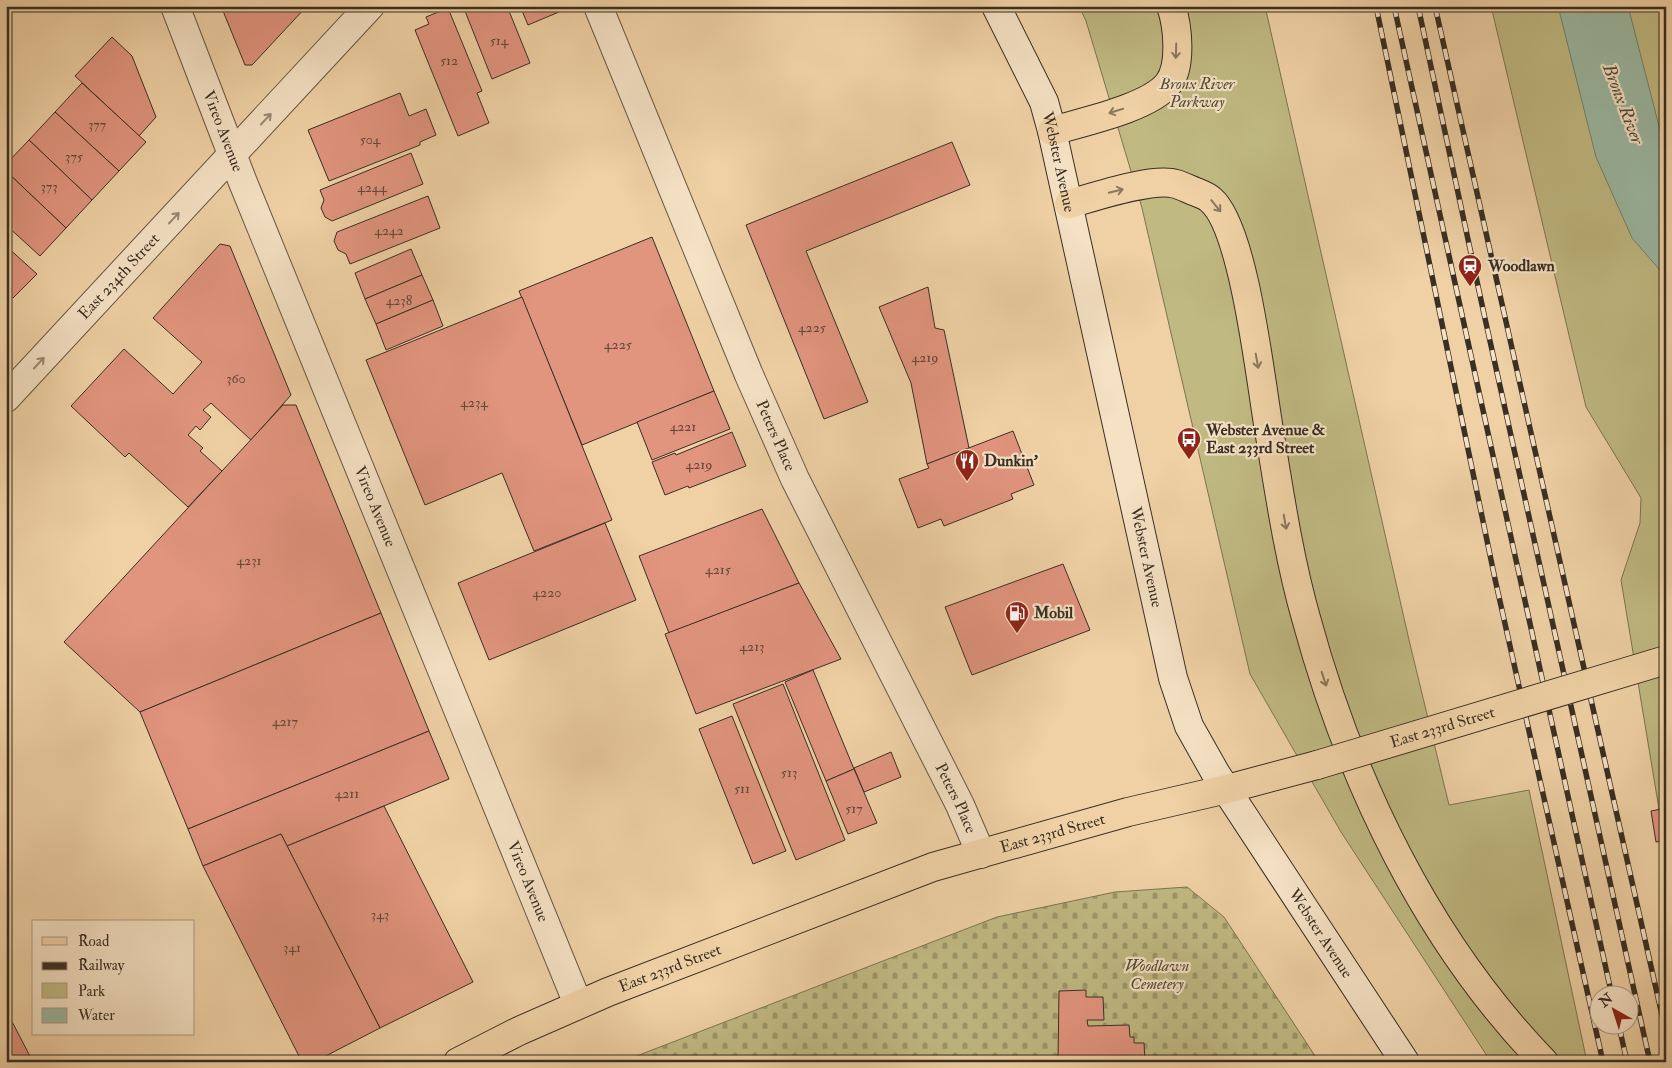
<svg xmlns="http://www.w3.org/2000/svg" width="1672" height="1068" viewBox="0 0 1672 1068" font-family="'IM FELL Double Pica',serif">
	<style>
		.cemetery { fill: url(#cemetery-stones); stroke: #7c7452 }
		.park { fill: #c0b982; stroke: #7c7452 }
		.water { fill: #9bb8a2; stroke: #74816f }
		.building { fill: #e1947e; stroke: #392f23 }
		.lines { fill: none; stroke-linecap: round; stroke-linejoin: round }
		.street-casing { stroke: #665844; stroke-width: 30 }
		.secondary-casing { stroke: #392f23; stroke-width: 30 }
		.primary-casing { stroke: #392f23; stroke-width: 30 }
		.highway-casing { stroke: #392f23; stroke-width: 30 }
		.street { stroke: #f5e1c4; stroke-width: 28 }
		.secondary { stroke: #f5e1c4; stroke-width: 28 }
		.primary { stroke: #efd1a5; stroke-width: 28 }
		.highway { stroke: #efd1a5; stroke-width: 28 }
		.rail-casing { stroke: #392f23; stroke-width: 5.5 }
		.rail { stroke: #f5e1c4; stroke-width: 4; stroke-dasharray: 11; stroke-linecap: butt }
		.primary-bridge-casing { stroke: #392f23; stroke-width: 30; stroke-linecap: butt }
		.primary-bridge { stroke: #efd1a5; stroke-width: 28 }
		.oneway { stroke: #8b785e }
		.oneway2 { stroke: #978874 }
		.labels { text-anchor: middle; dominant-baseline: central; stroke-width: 4.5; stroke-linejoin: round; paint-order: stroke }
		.number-label { font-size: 14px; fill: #63483a }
		.park-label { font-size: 16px; font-style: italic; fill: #544b36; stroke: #f5e1c4 }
		.street-label { font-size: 16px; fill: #392f23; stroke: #f5e1c4 }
		.poi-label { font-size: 16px; font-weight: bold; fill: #392f23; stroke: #f5e1c4; text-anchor: start }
		.water-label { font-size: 18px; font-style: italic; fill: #4d4a3c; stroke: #f5e1c4 }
	</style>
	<defs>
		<pattern id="cemetery-stones" width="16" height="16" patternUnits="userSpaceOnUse" patternTransform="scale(1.25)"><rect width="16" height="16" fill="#c0b982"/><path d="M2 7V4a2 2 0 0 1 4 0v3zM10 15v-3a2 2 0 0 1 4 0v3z" fill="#9d976a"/></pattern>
	</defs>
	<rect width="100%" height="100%" fill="#efd1a5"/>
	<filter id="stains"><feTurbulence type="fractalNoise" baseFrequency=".004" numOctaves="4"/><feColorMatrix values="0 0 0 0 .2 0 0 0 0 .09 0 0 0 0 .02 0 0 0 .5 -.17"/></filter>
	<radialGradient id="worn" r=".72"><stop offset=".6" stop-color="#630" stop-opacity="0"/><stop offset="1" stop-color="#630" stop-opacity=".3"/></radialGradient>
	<polygon class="cemetery" points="1187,887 1224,917 1319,1062 621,1062 997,917 1115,892"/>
	<g class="park">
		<polygon points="1079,6 1265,6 1409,640 1449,805 1529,790 1587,1062 1491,1062 1341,832 1250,674 1142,208 1086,21"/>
		<polygon points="1491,6 1666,6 1666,808 1659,809 1621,580 1640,523 1641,498 1586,407"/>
	</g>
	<polygon class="water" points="1558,6 1628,6 1660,130 1666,140 1666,277 1632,238 1596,157"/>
	<g class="building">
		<polygon points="221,6 307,6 252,65 245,65"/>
		<polygon points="463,6 507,6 530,63 492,79"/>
		<polygon points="520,6 557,6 559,12 528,25"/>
		<polygon points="448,8 482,91 477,93 489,123 458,136 415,30 429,24 426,17"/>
		<polygon points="112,37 132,56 156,117 139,136 75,76"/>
		<polygon points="82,83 146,142 119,171 55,112"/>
		<polygon points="400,93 409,116 426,109 436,135 420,142 420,145 329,181 308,130"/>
		<polygon points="55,112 119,171 92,200 29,140"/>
		<polygon points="29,140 92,200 66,228 6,171 6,164"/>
		<polygon points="952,142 970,185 806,251 868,402 824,419 746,225"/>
		<polygon points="411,153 423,184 332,221 325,217 321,208 324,200 320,190"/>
		<polygon points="6,171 66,228 40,256 6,225"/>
		<polygon points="428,196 440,228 350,264 346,254 338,250 334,241 337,232"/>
		<polygon points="652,237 714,391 582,445 519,291"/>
		<polygon points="220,244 230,246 291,395 251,440 211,403 203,410 211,417 200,430 196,426 188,435 203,448 200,451 222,471 188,507 129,453 125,457 71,406 124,349 173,394 202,362 153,318"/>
		<polygon points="6,246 37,274 13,298 6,292"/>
		<polygon points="411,249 422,275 365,299 355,273"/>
		<polygon points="422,275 433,300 376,324 365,299"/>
		<polygon points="928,287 935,328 944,330 969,448 927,464 911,383 879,307"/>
		<polygon points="522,297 612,520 534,551 502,473 425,505 366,360"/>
		<polygon points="433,300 443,326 386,350 376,324"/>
		<polygon points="714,391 730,429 652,460 637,422"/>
		<polygon points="283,405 296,405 381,613 140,712 64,642"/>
		<polygon points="1013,431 1034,485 1011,494 1013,499 944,526 941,519 918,528 899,479 929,468 927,464"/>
		<polygon points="732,432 746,466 689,488 688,486 665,495 652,462 675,453 676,455"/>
		<polygon points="762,509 799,583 669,633 639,556"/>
		<polygon points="605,523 636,600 489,660 458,583"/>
		<polygon points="1063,564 1090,630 972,675 945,607"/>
		<polygon points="799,583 841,659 696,714 665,634"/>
		<polygon points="381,613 429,731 188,829 140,712"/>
		<polygon points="813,670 854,769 826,781 785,682"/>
		<polygon points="783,684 845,840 796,860 733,704"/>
		<polygon points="732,716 786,851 753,864 699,729"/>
		<polygon points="429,731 449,779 287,846 281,834 203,866 188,829"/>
		<polygon points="891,752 901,777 864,792 854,768"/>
		<polygon points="854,769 877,823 848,834 826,781"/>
		<polygon points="384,806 473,982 380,1028 287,846"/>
		<polygon points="1666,808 1666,840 1656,842 1651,811"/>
		<polygon points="281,834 380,1028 314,1062 302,1062 203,866"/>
		<polygon points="1086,990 1086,997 1103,997 1104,1020 1087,1020 1088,1026 1129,1025 1130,1037 1134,1037 1134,1043 1144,1043 1145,1062 1058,1062 1059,991"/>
		<polygon points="6,1010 33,1062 6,1062"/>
	</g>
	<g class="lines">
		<g class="street-casing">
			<g id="street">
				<path id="s1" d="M 175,6 L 242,180 L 578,1004"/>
				<path id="s2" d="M 598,6 L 749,375 L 795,479 L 960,805 L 981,854"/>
				<path id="s3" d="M 6,398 L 370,6"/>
			</g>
		</g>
		<g class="secondary-casing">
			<g id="secondary">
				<path id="s4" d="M 996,6 L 1044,102 L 1052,131 L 1173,678 L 1189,726 L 1216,774 L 1405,1062"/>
			</g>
		</g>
		<g class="primary-casing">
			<g id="primary">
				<path id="s5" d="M 458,1062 L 519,1031 L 608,992 L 933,867 L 1128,812 L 1227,789 L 1317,765"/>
			</g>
		</g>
		<g class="highway-casing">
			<g id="highway">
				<path d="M 1052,131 C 1082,122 1149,108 1168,84 C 1182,67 1178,26 1171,6"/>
				<path d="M 1069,204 C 1094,197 1153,177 1176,184 C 1183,186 1190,190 1196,192 C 1201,194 1207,196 1211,200 C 1245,229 1261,386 1270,436 C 1280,497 1289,558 1306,618 C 1350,780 1426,940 1544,1062"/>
			</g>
		</g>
		<use href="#street" class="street"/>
		<use href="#secondary" class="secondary"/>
		<use href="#primary" class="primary"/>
		<use href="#highway" class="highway"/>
		<g class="rail-casing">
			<g id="rail">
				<polyline points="1376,6 1495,579 1603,1062"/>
				<polyline points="1394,6 1612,996"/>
				<polyline points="1418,6 1484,314 1650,1062"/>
				<polyline points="1435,6 1666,1033"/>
				<polyline points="1619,1026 1627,1062"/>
			</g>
		</g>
		<use href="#rail" class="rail"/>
		<g class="primary-bridge-casing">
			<g id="primary-bridge">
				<path id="s6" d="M 1317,765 L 1666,660"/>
			</g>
		</g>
		<use href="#primary-bridge" class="primary-bridge"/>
	</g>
	<defs><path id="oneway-shaft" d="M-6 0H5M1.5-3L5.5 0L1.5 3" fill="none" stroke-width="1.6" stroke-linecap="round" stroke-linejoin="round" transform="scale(1.25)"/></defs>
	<g class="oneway">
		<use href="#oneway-shaft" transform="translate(1176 51) rotate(92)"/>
		<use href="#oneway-shaft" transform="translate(1116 111) rotate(163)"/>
		<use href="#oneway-shaft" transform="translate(1116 191) rotate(-14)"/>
		<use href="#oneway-shaft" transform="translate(1216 206) rotate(51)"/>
		<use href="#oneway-shaft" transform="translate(1257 361) rotate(80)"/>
		<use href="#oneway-shaft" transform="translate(1285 522) rotate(80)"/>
		<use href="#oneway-shaft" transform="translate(1324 679) rotate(72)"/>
	</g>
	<g class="oneway2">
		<use href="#oneway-shaft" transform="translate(266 119) rotate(-47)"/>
		<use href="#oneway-shaft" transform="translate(174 218) rotate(-47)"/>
		<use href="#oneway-shaft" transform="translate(39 363) rotate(-47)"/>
	</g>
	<defs>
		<g id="station-pin" transform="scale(1.25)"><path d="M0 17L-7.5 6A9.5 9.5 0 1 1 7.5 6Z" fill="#8f2418" stroke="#f5e1c4"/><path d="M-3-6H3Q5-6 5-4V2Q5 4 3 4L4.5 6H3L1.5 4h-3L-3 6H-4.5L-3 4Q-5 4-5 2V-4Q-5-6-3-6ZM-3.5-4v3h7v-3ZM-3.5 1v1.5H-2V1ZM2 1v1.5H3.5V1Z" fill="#fff"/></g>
		<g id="bus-pin" transform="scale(1.25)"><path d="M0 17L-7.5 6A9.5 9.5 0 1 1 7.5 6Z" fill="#8f2418" stroke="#f5e1c4"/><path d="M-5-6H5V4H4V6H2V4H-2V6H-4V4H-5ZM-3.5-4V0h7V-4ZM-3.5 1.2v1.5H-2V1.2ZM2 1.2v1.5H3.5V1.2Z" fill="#fff"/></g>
		<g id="restaurant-pin" transform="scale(1.25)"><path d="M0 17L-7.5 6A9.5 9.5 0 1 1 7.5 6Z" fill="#8f2418" stroke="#f5e1c4"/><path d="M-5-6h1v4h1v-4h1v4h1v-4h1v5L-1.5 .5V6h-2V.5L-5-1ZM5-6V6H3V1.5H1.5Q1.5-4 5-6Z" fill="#fff"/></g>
		<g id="fuel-pin" transform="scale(1.25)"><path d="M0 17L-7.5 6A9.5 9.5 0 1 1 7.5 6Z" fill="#8f2418" stroke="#f5e1c4"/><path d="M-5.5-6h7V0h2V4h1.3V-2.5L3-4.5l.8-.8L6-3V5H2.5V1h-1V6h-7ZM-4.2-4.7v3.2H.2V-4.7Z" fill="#fff"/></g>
	</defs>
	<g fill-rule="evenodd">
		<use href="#station-pin" x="1470" y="266"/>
		<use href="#bus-pin" x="1189" y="439"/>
		<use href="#restaurant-pin" x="967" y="461"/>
		<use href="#fuel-pin" x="1017" y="613"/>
	</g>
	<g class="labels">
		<g class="number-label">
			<text x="499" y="40">514</text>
			<text x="449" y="60">512</text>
			<text x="97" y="124">377</text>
			<text x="370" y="139">504</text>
			<text x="74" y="156">375</text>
			<text x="49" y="186">373</text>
			<text x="372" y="187">4244</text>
			<text x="389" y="230">4242</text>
			<text x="399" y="300">4238</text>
			<text x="812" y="327">4225</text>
			<text x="618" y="344">4225</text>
			<text x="925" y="357">4219</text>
			<text x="236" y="378">360</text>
			<text x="474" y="402">4234</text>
			<text x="683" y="426">4221</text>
			<text x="699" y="464">4219</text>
			<text x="249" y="560">4231</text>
			<text x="718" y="569">4215</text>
			<text x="547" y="592">4220</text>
			<text x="752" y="646">4213</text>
			<text x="285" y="721">4217</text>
			<text x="789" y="772">513</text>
			<text x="742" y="788">511</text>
			<text x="347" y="793">4211</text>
			<text x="854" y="808">517</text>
			<text x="380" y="914">343</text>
			<text x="292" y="947">341</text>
		</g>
		<g class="park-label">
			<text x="1197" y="84">Bronx River<tspan x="1197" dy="18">Parkway</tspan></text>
			<text x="1157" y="966">Woodlawn<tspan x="1157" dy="18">Cemetery</tspan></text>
		</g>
		<g class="street-label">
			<text stroke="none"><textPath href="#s1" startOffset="134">Vireo Avenue</textPath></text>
			<text stroke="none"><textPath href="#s4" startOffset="169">Webster Avenue</textPath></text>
			<text stroke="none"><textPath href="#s3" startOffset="166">East 234th Street</textPath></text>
			<text stroke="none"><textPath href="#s2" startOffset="465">Peters Place</textPath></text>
			<text stroke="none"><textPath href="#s1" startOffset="539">Vireo Avenue</textPath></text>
			<text stroke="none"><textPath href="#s4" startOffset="574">Webster Avenue</textPath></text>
			<text stroke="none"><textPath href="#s6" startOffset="131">East 233rd Street</textPath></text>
			<text stroke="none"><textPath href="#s2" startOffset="870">Peters Place</textPath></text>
			<text stroke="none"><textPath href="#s5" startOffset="638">East 233rd Street</textPath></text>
			<text stroke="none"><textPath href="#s1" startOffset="944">Vireo Avenue</textPath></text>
			<text stroke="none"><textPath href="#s4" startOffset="994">Webster Avenue</textPath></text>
			<text stroke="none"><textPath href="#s5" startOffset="232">East 233rd Street</textPath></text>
		</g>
		<g class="poi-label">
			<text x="1488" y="266">Woodlawn</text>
			<text x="1206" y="430">Webster Avenue &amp;<tspan x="1206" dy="18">East 233rd Street</tspan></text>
			<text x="984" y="461">Dunkin'</text>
			<text x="1034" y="613">Mobil</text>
		</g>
		<g class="water-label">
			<text transform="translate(1623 104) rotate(69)">Bronx River</text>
		</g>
	</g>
	<rect width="1672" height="1068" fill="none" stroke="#efd1a5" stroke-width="25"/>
	<rect x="8" y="8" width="1657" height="1053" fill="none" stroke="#392f23" stroke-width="2.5"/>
	<rect x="12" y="12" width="1647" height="1043" fill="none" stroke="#392f23"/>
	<rect x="32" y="920" width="162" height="115" fill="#f5e1c4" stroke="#aa9a84"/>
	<rect x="42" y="937" width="25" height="8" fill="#efd1a5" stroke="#aa9a84"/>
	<text x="78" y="946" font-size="15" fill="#392f23">Road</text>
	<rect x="42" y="962" width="25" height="8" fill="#392f23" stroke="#aa9a84"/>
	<text x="78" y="970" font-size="15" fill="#392f23">Railway</text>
	<rect x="42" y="983" width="25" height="15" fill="#c0b982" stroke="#aa9a84"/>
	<text x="78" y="996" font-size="15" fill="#392f23">Park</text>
	<rect x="42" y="1008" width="25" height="15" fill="#9bb8a2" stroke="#aa9a84"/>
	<text x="78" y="1020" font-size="15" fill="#392f23">Water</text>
	<g transform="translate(1614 1010) rotate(321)"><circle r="24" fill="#f5e1c4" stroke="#aa9a84"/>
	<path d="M0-4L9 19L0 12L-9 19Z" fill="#8f2418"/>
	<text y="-8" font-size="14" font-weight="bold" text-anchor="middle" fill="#392f23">N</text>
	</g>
	<rect width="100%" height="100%" filter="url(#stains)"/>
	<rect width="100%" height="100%" fill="url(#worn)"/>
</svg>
